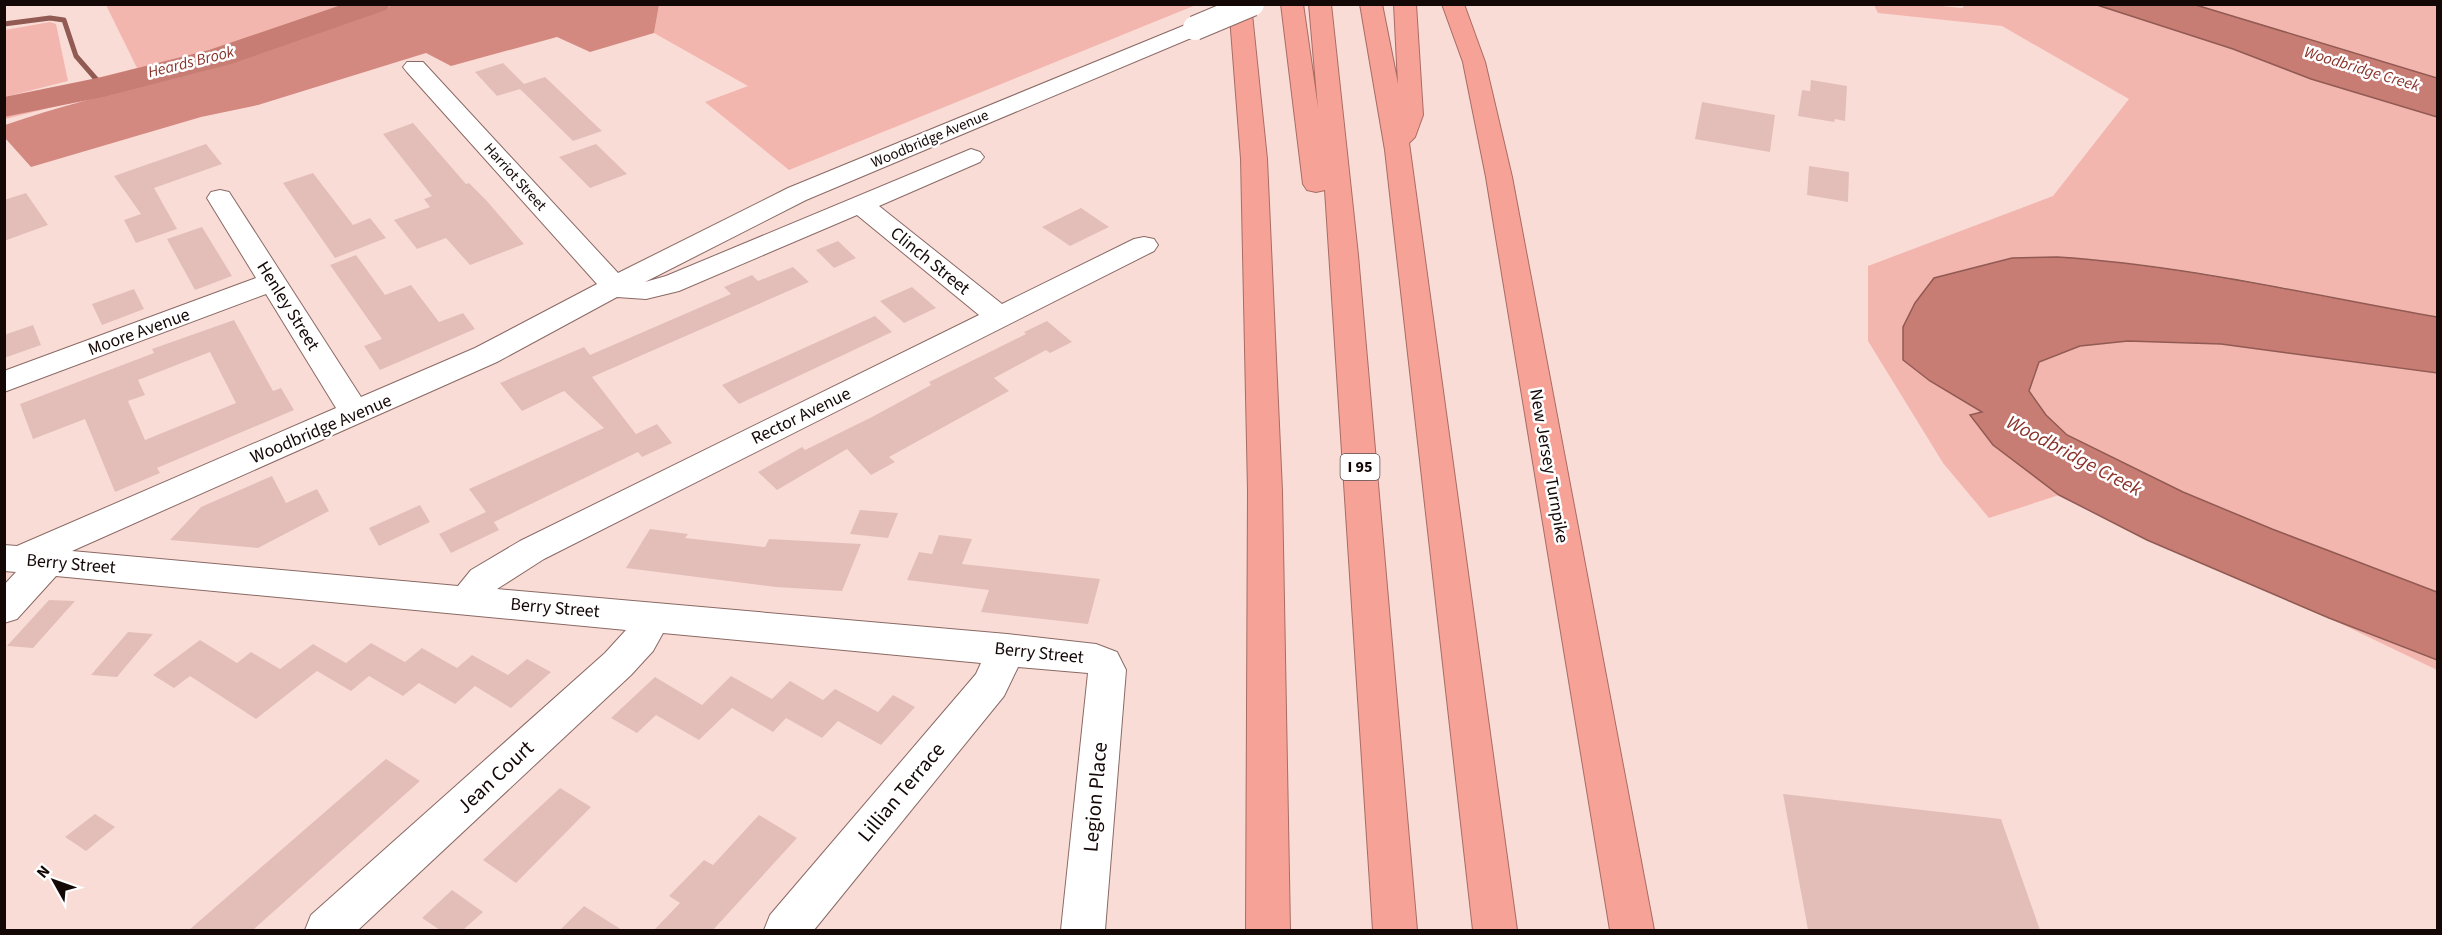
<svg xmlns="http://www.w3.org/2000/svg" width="2442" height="935" viewBox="0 0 2442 935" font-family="'Source Sans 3',sans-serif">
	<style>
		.green { fill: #f2b6ae }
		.forest { fill: #d48980 }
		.water { fill: #c77d74; stroke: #915a53; stroke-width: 1.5 }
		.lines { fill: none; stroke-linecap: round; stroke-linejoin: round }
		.stream { stroke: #915a53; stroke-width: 5 }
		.river { fill: #c77d74; fill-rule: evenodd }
		.building { fill: #e3beb9; fill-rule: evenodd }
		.minor-casing { stroke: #8a6964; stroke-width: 2 }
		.highway-casing { stroke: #a86c65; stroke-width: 2 }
		.minor { fill: #fff; fill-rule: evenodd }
		.highway { fill: #f7a297; fill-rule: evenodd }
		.minor-bridge-casing { stroke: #8a6964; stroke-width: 26; stroke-linecap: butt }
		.minor-bridge { stroke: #fff; stroke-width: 24 }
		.labels { text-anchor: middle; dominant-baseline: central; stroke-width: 5; stroke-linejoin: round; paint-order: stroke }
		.far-street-label { font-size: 15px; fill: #140807; stroke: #fff }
		.far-water-label { font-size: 16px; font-style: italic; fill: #8b322b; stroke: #fff }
		.shield { fill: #fff; stroke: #5a5251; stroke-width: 1.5 }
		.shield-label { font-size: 16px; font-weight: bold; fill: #140807 }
		.street-label { font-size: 18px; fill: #140807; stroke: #fff }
		.water-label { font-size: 20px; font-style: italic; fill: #8b322b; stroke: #fff }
		.near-street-label { font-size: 21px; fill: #140807; stroke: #fff }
	</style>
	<rect width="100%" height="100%" fill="#fadcd7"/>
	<g class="green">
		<path d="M 1922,4 L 1962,8 L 1966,4 L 2097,5 L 2233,49 L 2311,79 L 2437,117 L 2437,317 C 2297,292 2155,255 2012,258 L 1903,360 L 1930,381 L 1983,412 L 1971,415 L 1993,445 L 2059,495 L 1989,518 L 1943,463 L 1868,341 L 1868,266 L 2053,196 L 2129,99 L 2002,26 L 1878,13 L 1874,5 Z"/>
		<path d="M 106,5 L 396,5 C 268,52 136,86 5,119 L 4,101 L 137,68 Z"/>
		<polygon points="659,5 659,4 1196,5 789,170 705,102 748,86 654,33"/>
		<polygon points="2196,5 2437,5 2437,78 2211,10"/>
		<polygon points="50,22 56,24 68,81 5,97 5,30"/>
		<polygon points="2128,341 2221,344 2437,373 2437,592 2272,529 2183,492 2067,435 2046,415 2029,391 2039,362 2080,346"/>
		<polygon points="2329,618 2437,660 2437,670"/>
	</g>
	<path class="forest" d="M 396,4 L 659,5 L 654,33 L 590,52 L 557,37 L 451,66 L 426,53 L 258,105 L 201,117 L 31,167 L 5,138 L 5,125 C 57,107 110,94 164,79 C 242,56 319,33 396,4 Z"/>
	<g class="water">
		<polygon points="2097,5 2196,5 2437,78 2437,117 2311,79 2233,49"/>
		<path d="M 2057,257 C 2185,265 2311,295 2437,317 L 2437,373 L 2221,344 L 2128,341 L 2080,346 L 2039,362 L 2029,391 L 2046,415 L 2067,435 L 2183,492 L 2272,529 L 2437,592 L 2437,660 L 2329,618 L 2147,540 L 2059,495 L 1993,445 L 1970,415 L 1982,412 L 1930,381 L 1903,360 L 1903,327 L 1915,303 L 1934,278 L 2012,258 Z"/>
	</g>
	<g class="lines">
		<polyline class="stream" points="4,24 50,18 64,20 76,56 103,87"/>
		<polygon class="river" points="344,4 390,4 386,10 231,64 103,97 4,117 4,97 102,77 209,50"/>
	</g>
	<g class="building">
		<polygon points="503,63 524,84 545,77 602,131 573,141 520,89 497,96 475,72"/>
		<polygon points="1811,80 1847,86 1845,121 1835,119 1834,122 1798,116 1802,90 1810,91"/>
		<polygon points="1702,102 1775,115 1770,152 1695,139"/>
		<polygon points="413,123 466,184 469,183 486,200 524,244 470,265 446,238 417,249 394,220 430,207 424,199 432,196 383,134"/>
		<polygon points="206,144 222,164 154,188 177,229 136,243 124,220 141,214 114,176"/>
		<polygon points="596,144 627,174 590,188 559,157"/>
		<polygon points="1809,166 1849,172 1848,202 1807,195"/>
		<polygon points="313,173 353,225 370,218 386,238 335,258 283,183"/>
		<polygon points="26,193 48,225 4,241 4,200"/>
		<polygon points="1081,208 1109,227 1070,246 1042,227"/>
		<polygon points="202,227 232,276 195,290 167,239"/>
		<polygon points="838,241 856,258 834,268 816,250"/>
		<polygon points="356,255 385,295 411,285 439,322 463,313 475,329 380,370 364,346 382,339 330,265"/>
		<polygon points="793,267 809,282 592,377 636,434 657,424 672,443 642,457 638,452 494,522 499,530 451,553 439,534 486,512 469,489 604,428 564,391 522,411 500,383 584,347 590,355 731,294 724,287 752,275 758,281"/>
		<polygon points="912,287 936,308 904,323 880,301"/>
		<polygon points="134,289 144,309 102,325 92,304"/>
		<polygon points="875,316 892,332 739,404 722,385"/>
		<path d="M 234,320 L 273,391 L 281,388 L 294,410 L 157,468 L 160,473 L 115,492 L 85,419 L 33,439 L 20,404 L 154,353 L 152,349 ZM 210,352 L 236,403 L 145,440 L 128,401 L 145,395 L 138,380 Z"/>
		<polygon points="1047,321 1072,342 1050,353 1046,350 994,378 1009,391 889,457 895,462 871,475 847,449 777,490 758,472 802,447 805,450 872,417 931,385 929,382 1026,334 1024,332"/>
		<polygon points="33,325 41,345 4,358 4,335"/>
		<polygon points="272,476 286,503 317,489 329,511 258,548 170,540 201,507"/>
		<polygon points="420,505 430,522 379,546 369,528"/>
		<polygon points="860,510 898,513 888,538 850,534"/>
		<polygon points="650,529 688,534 685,538 765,547 769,539 861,544 842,591 776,587 626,568"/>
		<polygon points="939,535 972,539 962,564 1100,579 1088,624 981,612 989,590 907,580 919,552 932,554"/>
		<polygon points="49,600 75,601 33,648 7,646"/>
		<polygon points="128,632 153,634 117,677 91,675"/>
		<polygon points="200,640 237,663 251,652 280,669 313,644 346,663 371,643 405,662 422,648 457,668 472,655 508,675 527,659 551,672 511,708 475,686 455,704 419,683 403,696 369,676 351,691 317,671 256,719 190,676 174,688 153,675"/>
		<polygon points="731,676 772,699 790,681 823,700 835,689 878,712 893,695 915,707 881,745 838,721 822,738 786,718 773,732 732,708 699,740 656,715 637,733 611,718 655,677 702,705"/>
		<polygon points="386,759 420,781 253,930 189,930"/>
		<polygon points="560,788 591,807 516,883 483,860"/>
		<polygon points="1783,794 2001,819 2040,930 1808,930"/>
		<polygon points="95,814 115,827 86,851 65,837"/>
		<polygon points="759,815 797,838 713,930 654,930 680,903 669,896 704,860 713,865"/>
		<polygon points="452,890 483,912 463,930 440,930 422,918"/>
		<polygon points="584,906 622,930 560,930"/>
	</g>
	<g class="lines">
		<g class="minor-casing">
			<path id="minor" d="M 1195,21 L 1203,23 L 1206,28 L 1203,33 L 806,200 L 645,282 L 666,276 L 971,149 L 980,152 L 984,157 L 980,162 L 879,206 L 1002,304 L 1134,239 L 1144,237 L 1154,239 L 1158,245 L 1154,251 L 544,559 L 497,589 L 1007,634 L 1096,644 L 1117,652 L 1126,670 L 1105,930 L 1061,930 L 1088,673 L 1018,667 L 1004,696 L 814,930 L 764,930 L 770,915 L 976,674 L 981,663 L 663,633 L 653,651 L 631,675 L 358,930 L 305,930 L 311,915 L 605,653 L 626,630 L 56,576 L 17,619 L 4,623 L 4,585 L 16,572 L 4,571 L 4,545 L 17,546 L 336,408 L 266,294 L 4,392 L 4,371 L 256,278 L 207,198 L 211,192 L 220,190 L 229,192 L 361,397 L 475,348 L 597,284 L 407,72 L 403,67 L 407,62 L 423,62 L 618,273 L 788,188 ZM 857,215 L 979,315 L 520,541 L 471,570 L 458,586 L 72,551 L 497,362 L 617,297 L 646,299 L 679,291 Z"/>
		</g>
		<g class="highway-casing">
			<g id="highway">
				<polygon points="1229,4 1251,4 1267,159 1282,491 1290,930 1246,930 1248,491 1241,159"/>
				<polygon points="1281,4 1303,4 1318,108 1309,4 1331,4 1358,255 1417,930 1373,930 1325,190 1316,192 1307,190 1303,184"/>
				<polygon points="1360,4 1382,4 1398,84 1394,4 1416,4 1423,115 1415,137 1409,143 1517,930 1473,930 1385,150"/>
				<polygon points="1442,4 1464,4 1485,62 1512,177 1654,930 1610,930 1486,177 1463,62"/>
			</g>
		</g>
		<use href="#minor" class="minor"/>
		<use href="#highway" class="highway"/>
		<g class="minor-bridge-casing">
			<polyline id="minor-bridge" points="1195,28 1252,4"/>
		</g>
		<use href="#minor-bridge" class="minor-bridge"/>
	</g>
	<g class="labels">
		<g class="far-street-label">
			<text transform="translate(930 139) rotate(-23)">Woodbridge Avenue</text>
			<text transform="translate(515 177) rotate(48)">Harriot Street</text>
		</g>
		<g class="far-water-label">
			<text transform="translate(191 62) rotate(-14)">Heards Brook</text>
			<text transform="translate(2362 69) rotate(17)">Woodbridge Creek</text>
		</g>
		<rect class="shield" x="1340.5" y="454" width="39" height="26" rx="4.5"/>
		<g class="shield-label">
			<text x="1360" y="467">I 95</text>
		</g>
		<g class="street-label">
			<text transform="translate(930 261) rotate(39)">Clinch Street</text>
			<text transform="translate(288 306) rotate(58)">Henley Street</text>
			<text transform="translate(139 332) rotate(-20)">Moore Avenue</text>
			<text transform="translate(801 416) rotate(-26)">Rector Avenue</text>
			<text transform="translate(321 429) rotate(-23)">Woodbridge Avenue</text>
			<text transform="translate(1549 466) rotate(80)">New Jersey Turnpike</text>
			<text transform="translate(71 564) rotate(5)">Berry Street</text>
			<text transform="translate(555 608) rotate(5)">Berry Street</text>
			<text transform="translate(1039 653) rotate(6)">Berry Street</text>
		</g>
		<g class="water-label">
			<text transform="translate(2074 456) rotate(28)">Woodbridge Creek</text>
		</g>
		<g class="near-street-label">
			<text transform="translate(495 777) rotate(-43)">Jean Court</text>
			<text transform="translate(901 792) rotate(-50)">Lillian Terrace</text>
			<text transform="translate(1095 797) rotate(-85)">Legion Place</text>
		</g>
	</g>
	<rect width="2442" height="935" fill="none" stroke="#140807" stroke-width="12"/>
	<g transform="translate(54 881) rotate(310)" stroke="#ffffff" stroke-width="4.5" paint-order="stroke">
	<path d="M0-4.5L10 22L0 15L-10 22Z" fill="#140807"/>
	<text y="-9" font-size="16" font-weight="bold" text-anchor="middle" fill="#140807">N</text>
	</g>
</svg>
